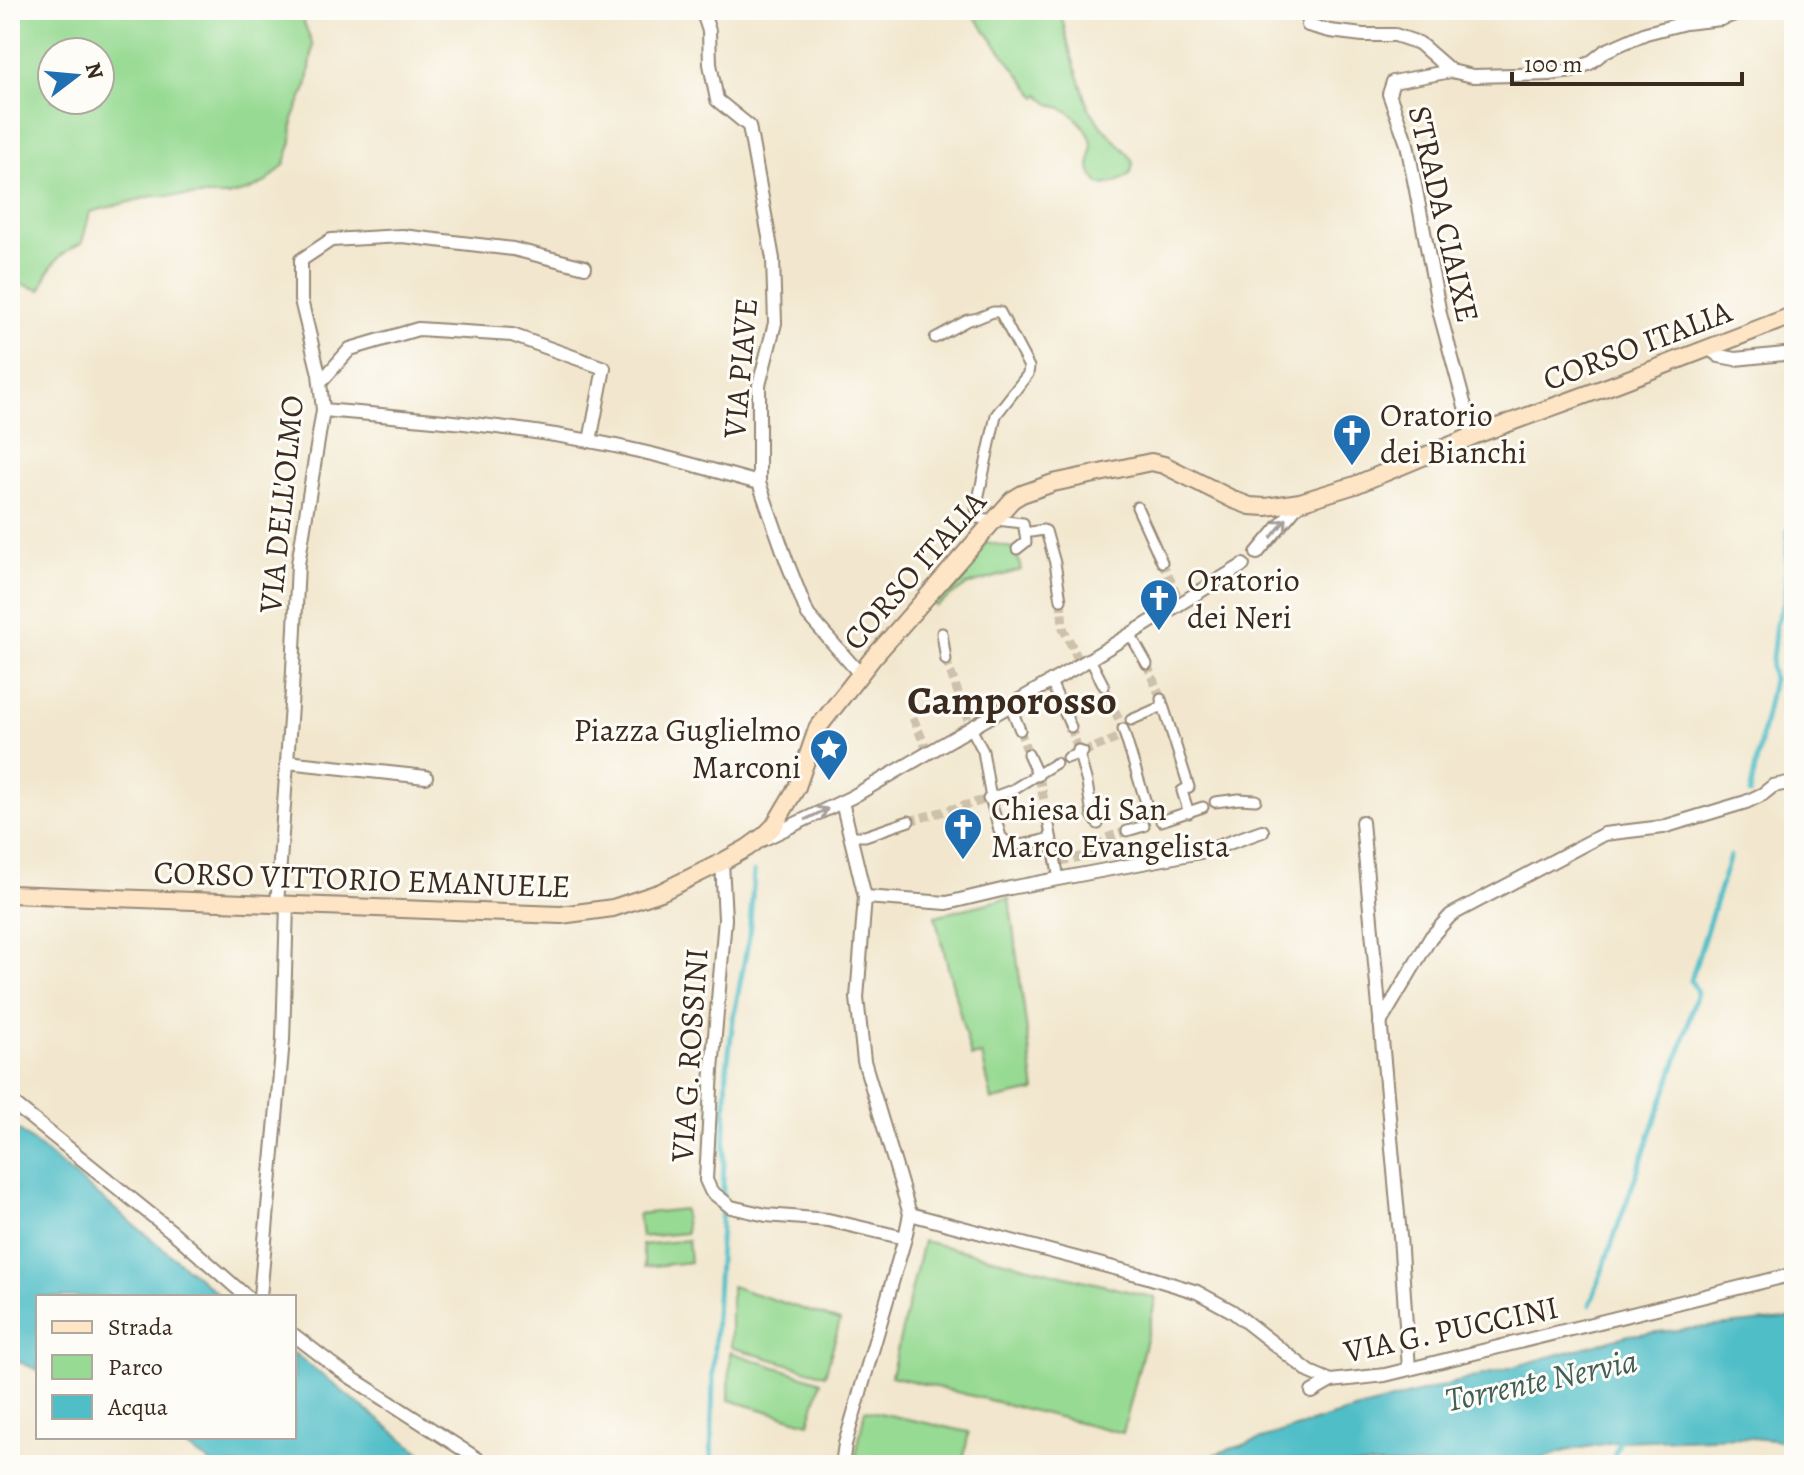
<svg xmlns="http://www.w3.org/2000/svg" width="1804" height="1475" viewBox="0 0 1804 1475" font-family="Alegreya,serif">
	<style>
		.green { fill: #97da93; stroke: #698258; stroke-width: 2; fill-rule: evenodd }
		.water { fill: #50bec7; stroke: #467472; stroke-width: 2 }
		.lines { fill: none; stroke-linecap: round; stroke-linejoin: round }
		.stream { stroke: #50bec7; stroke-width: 5 }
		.pedestrian-tunnel { stroke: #cdc1ab; stroke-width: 9; stroke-dasharray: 9 4.5; stroke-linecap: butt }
		.pedestrian-casing { stroke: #968876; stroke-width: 13 }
		.minor-casing { stroke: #968876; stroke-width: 16 }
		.secondary-casing { stroke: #968876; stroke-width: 20 }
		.pedestrian { stroke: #fff; stroke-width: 9 }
		.minor { stroke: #fff; stroke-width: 12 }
		.secondary { stroke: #fde5c5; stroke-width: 16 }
		.oneway { stroke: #a79f9a }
		.labels { text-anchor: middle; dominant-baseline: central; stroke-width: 6; stroke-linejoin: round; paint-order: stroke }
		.street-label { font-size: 32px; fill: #3b2a1e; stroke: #fdfcf7 }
		.poi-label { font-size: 32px; fill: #3b2a1e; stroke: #fdfcf7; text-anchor: start }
		.water-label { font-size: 34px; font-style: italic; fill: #425e59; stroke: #fdfcf7 }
		.district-label { font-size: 40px; font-weight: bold; fill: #3b2a1e; stroke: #fdfcf7 }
	</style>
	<rect width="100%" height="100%" fill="#fdfcf7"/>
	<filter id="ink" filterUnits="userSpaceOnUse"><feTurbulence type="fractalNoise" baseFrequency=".0125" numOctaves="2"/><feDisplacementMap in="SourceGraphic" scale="16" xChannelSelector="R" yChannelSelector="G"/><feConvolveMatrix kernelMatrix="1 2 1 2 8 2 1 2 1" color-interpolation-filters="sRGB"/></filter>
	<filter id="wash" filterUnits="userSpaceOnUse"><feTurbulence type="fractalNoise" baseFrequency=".006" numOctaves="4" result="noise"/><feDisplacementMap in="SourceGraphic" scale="32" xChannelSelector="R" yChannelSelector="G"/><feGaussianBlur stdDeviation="1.8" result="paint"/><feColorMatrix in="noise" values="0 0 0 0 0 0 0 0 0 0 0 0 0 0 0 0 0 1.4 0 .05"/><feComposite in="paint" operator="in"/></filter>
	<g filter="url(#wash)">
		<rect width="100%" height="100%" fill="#f2e7ce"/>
		<g class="green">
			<path d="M 10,10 L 299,10 L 313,46 L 308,83 L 293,119 L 292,142 L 284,165 L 268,181 L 248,191 L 227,196 L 153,196 L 90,212 L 82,243 C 58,253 49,266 41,290 L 10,281 ZM 100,52 L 100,100 L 52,100 L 52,52 Z"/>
			<path d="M 969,10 L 1060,10 L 1070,51 L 1089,108 L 1102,127 L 1127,153 L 1133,162 L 1131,173 C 1122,181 1114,184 1101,185 C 1078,166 1100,151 1088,133 C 1084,126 1073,114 1066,110 C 1052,103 1052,109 1040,94 L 1037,97 Z"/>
			<polygon points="987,542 1016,549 1021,570 967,585 936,606 931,602"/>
			<polygon points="1009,898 1035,1091 992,1100 982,1055 971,1057 935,916"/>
			<polygon points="684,1209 686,1233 641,1237 638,1214"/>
			<polygon points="688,1240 690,1262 645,1267 642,1245"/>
			<polygon points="923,1241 1156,1298 1123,1433 891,1376"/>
			<polygon points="731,1286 840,1321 825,1375 731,1347"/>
			<polygon points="730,1352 821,1382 809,1423 729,1400"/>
			<polygon points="865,1410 969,1432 962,1465 854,1465"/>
		</g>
		<g class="water">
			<polygon points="10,1123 222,1297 38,1297 38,1370 10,1358"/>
			<polygon points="1794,1318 1794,1442 1740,1437 1620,1441 1565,1451 1524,1465 1181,1465 1333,1416 1629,1335"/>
			<polygon points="294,1353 422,1454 431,1465 214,1465 172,1437 294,1437"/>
		</g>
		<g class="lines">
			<g class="stream">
				<polyline points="1750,794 1773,679 1771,667 1776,624 1785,600 1788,530"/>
				<polyline points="1590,1305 1682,1045 1697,992 1691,980 1730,856"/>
				<polyline points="711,1465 713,1373 723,1186 727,1068 733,1020 749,937 754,872"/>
				<polyline points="1611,1465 1621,1436"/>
			</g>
		</g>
	</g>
	<g filter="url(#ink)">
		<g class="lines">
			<g class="pedestrian-tunnel">
				<polyline points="1162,562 1179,599"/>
				<polyline points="1061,600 1063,628 1081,665"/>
				<polyline points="946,660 971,728"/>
				<polyline points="1147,664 1161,699"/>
				<polyline points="1104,686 1123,729"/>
				<polyline points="913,718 928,752"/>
				<polyline points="1071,727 1078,750"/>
				<polyline points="1020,730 1028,754"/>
				<polyline points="1083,752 1121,737"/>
				<polyline points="1039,777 1047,814"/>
				<polyline points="909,821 988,799"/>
				<polyline points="1141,822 1144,816 1146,803"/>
				<polyline points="1060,861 1085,856 1106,838 1127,831"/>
			</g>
			<g class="pedestrian-casing">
				<g id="pedestrian">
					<polyline points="935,338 968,320 978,318 993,312 1000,312 1029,367 1028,374 996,415 976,509 978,518 1023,523 1025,533 1043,530 1046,531 1055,563 1061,600"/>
					<polyline points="1137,507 1162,562"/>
					<polyline points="1017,549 1026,542 1025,533"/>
					<polyline points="942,633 946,660"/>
					<polyline points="1130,634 1147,664"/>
					<polyline points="1090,659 1104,686"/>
					<polyline points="1051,682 1071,727"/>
					<polyline points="1161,699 1189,787 1182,791 1189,813"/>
					<polyline points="1010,705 1020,730"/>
					<polyline points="1131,720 1163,706"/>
					<path d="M 971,728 L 983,751 L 992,805 L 1001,837 C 1016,851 1033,842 1051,838"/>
					<polyline points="1123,729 1146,803"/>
					<polyline points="1078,750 1087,783 1092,815 1098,824"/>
					<polyline points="1028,754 1038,776"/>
					<polyline points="1067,758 1083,752"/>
					<polyline points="988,799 1012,790 1056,763"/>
					<polyline points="1215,802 1239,799 1256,800"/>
					<polyline points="1047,814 1059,879"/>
					<polyline points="1161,821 1203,807"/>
					<polyline points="1127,831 1144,826"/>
					<polyline points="851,836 865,836 909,821"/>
				</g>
			</g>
			<g class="minor-casing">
				<g id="minor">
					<polyline points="702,10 709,31 710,64 717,100 749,126 773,259 775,323 759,385 759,483 787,562 808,615 860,674"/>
					<polyline points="1308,25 1330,31 1363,35 1395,35 1419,43 1451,71"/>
					<polyline points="1708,348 1719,356 1735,359 1794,353"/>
					<polyline points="320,383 350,349 418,329 512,335 604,368 590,441"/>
					<path d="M 323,410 C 427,419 532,427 634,450 C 676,459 718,472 759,483"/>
					<polyline points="1473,436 1440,314 1407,144 1389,94 1393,82 1451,71 1473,76 1550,74 1572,71 1590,63 1605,51 1646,33 1685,23 1721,19 1746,10"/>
					<polyline points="1257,553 1300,502"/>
					<polyline points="287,762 426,777"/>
					<polyline points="1362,822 1400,1236 1409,1369"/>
					<polyline points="764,839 852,797 1090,659 1243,565"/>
					<polyline points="722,862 725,919 712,1070 706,1180 711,1191 731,1207 766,1215 828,1220 905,1238"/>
					<polyline points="865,897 947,903 1010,888 1206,851 1262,831"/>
					<polyline points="277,905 292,691 298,564 323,410 319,374 301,300 301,260 331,240 402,236 513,249 585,267"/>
					<polyline points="1380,1023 1431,937 1451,915 1604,834 1663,827 1746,802 1763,794 1773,786 1788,783 1794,785"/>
					<polyline points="10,1101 175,1234 247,1297"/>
					<polyline points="910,1214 1148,1277 1197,1292 1232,1311 1310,1372 1331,1381 1385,1375 1794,1274"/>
					<polyline points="260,1297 283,1040 287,905"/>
					<polyline points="294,1335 341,1371 487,1465"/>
					<polyline points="1312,1392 1331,1381"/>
					<polyline points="842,1465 845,1444 905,1238 910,1214 864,1061 857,998 865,897 842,802"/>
				</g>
			</g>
			<g class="secondary-casing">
				<polyline id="secondary" points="10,894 561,915 613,908 661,892 722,862 747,848 765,835 774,826 797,787 817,729 872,659 1012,500 1022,494 1053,483 1151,462 1164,465 1234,500 1250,506 1266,507 1300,502 1355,485 1473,436 1618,383 1794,315"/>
			</g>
			<use href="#pedestrian" class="pedestrian"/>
			<use href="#minor" class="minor"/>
			<use href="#secondary" class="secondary"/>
		</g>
		<defs><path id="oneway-shaft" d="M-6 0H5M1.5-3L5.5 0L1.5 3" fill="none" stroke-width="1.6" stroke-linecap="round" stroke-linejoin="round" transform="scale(2)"/></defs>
		<g class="oneway">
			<use href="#oneway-shaft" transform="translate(1279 528) rotate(-51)"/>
			<use href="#oneway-shaft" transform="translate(817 814) rotate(-26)"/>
		</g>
	</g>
	<defs>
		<g id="church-pin" transform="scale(2)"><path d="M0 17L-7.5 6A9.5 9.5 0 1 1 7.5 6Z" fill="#1f6fb2" stroke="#fdfcf7"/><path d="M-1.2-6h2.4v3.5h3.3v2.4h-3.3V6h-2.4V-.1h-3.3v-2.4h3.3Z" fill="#fff"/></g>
		<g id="sight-pin" transform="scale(2)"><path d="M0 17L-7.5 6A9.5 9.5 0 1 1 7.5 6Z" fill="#1f6fb2" stroke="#fdfcf7"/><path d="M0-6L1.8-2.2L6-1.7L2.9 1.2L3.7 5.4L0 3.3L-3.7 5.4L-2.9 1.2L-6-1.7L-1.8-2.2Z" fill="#fff"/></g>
	</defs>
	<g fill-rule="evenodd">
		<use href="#church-pin" x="1352" y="433"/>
		<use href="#church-pin" x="1159" y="598"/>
		<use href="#sight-pin" x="829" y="748"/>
		<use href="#church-pin" x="963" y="827"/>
	</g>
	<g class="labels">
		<g class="street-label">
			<text transform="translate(1444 214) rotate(77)">STRADA CIAIXE</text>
			<text transform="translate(1637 345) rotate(-21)">CORSO ITALIA</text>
			<text transform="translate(740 368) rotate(-85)">VIA PIAVE</text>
			<text transform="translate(281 504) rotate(-84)">VIA DELL'OLMO</text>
			<text transform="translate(914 570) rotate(-49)">CORSO ITALIA</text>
			<text transform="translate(362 879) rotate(2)">CORSO VITTORIO EMANUELE</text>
			<text transform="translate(689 1055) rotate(-86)">VIA G. ROSSINI</text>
			<text transform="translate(1451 1329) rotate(-12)">VIA G. PUCCINI</text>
		</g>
		<g class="poi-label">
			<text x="1380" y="415">Oratorio<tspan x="1380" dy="37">dei Bianchi</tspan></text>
			<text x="1187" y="580">Oratorio<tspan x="1187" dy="37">dei Neri</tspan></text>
			<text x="801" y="730" text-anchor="end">Piazza Guglielmo<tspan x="801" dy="37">Marconi</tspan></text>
			<text x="991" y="809">Chiesa di San<tspan x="991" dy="37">Marco Evangelista</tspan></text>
		</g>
		<g class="water-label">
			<text transform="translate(1541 1380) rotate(-12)">Torrente Nervia</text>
		</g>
		<g class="district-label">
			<text x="1012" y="700">Camporosso</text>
		</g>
	</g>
	<rect width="1804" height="1475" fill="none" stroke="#fdfcf7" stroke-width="40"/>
	<rect x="36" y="1295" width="260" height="144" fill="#fdfcf7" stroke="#afa8a0" stroke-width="2"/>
	<rect x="52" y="1321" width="40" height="12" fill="#fde5c5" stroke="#afa8a0" stroke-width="2"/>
	<text x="108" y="1335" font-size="24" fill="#3b2a1e">Strada</text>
	<rect x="52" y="1355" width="40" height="24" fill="#97da93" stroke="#afa8a0" stroke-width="2"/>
	<text x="108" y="1375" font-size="24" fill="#3b2a1e">Parco</text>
	<rect x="52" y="1395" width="40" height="24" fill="#50bec7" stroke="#afa8a0" stroke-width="2"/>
	<text x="108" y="1415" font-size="24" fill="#3b2a1e">Acqua</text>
	<g transform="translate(76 76) rotate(74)"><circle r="38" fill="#fdfcf7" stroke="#afa8a0" stroke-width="2"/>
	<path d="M0-6L14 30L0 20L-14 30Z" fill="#1f6fb2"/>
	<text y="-12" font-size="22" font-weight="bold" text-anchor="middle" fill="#3b2a1e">N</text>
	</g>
	<path d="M1512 72v12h230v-12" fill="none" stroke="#3b2a1e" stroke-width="4"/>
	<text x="1524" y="72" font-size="24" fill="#3b2a1e" stroke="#fdfcf7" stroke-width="6" paint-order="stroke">100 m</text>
</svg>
